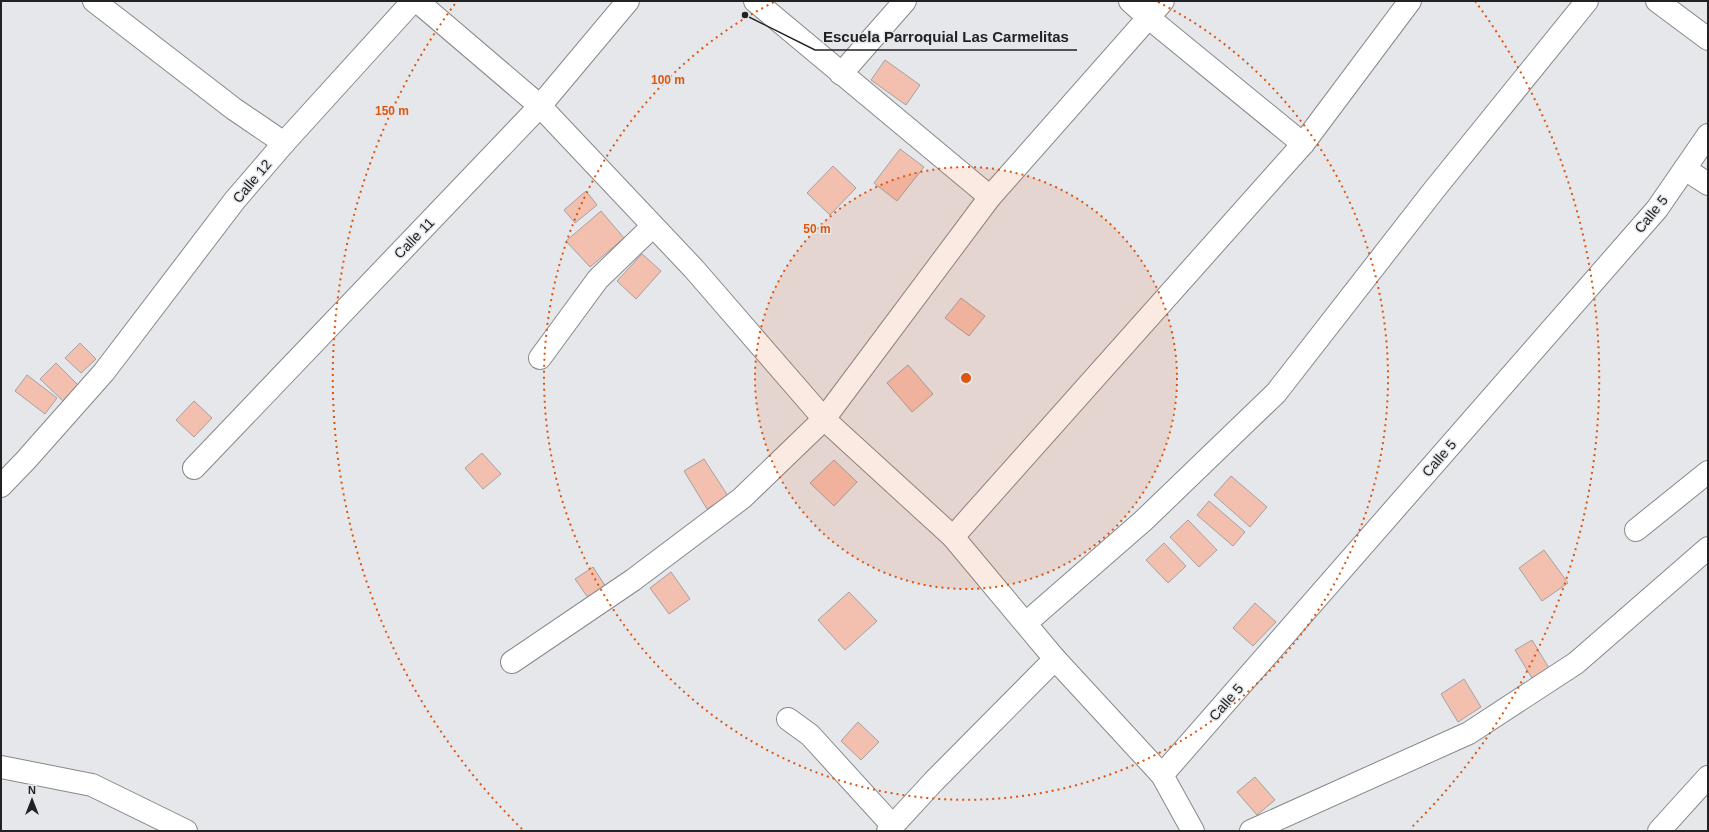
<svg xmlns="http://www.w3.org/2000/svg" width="1709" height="832" viewBox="0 0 1709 832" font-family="Helvetica,sans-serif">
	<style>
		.building { fill: #f3c0b0; stroke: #a5a09f }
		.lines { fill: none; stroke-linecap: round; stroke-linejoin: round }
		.minor-casing { stroke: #86888b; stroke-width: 24 }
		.minor { stroke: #fff; stroke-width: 22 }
		.ring { fill: none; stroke: #de560d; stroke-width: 2; stroke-dasharray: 2 4 }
		.labels { text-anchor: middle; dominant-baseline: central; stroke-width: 3; stroke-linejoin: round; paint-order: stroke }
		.street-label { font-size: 14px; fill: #212223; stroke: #e5e7eb }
		.centre { fill: #de560d; stroke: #e5e7eb; stroke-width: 2 }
		.ring-label { font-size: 12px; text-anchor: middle; font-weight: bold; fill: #de560d; stroke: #e5e7eb; stroke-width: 3; stroke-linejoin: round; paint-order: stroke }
		.leader { fill: none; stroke: #212223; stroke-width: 1.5 }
		.callout-dot { fill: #212223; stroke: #e5e7eb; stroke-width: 1.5 }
		.callout-label { font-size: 15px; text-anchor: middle; font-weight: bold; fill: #212223; stroke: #e5e7eb; stroke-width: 3; stroke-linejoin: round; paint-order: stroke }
	</style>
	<rect width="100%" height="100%" fill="#e5e7eb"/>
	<g class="building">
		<polygon points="885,60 920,85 906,105 871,80"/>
		<polygon points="900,149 924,167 897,201 874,183"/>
		<polygon points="833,166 856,188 830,215 807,193"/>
		<polygon points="586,191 597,205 575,223 564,210"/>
		<polygon points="601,211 624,238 590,267 566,241"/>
		<polygon points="642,254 661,271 636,299 617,281"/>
		<polygon points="961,298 985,316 969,336 945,318"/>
		<polygon points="80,343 96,359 81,373 65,358"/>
		<polygon points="56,363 78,385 63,401 40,379"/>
		<polygon points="908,365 933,394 912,412 887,383"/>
		<polygon points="27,375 57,398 45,414 15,391"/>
		<polygon points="194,401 212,418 194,437 176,420"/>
		<polygon points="482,453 501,474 483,489 465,468"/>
		<polygon points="704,459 728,496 707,509 684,471"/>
		<polygon points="834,460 857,482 834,506 810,483"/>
		<polygon points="1231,476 1267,507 1250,527 1214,495"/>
		<polygon points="1209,501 1245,532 1233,546 1197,515"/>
		<polygon points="1188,520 1217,550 1199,567 1170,537"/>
		<polygon points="1164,543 1186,566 1168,583 1146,560"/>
		<polygon points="1544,550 1568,583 1542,601 1519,568"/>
		<polygon points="593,567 606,587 589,599 575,579"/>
		<polygon points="671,572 690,599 669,614 650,588"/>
		<polygon points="849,592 877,621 845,650 818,620"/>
		<polygon points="1255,603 1276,622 1253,646 1233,628"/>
		<polygon points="1532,640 1549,668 1532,678 1515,650"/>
		<polygon points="1464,679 1481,707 1458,722 1441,694"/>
		<polygon points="858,722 879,742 861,760 841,741"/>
		<polygon points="1255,777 1275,800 1257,815 1237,792"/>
	</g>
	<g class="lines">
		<g class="minor-casing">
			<g id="minor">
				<polyline points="94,1 234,109 284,143"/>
				<polyline points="417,1 540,106 694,269 824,419 953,537 1055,659 1162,775 1193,831"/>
				<polyline points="755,1 990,197"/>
				<polyline points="1130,1 1149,18 1303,144"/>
				<polyline points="1657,1 1708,39"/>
				<polyline points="841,74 905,1"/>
				<polyline points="1685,169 1708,184"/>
				<polyline points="540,358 598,279 653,226"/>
				<polyline points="194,468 540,106 628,1"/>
				<polyline points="1,486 26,460 104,372 235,200 284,143 413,1"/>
				<polyline points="1636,530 1708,472"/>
				<polyline points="953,537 1303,144 1410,1"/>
				<polyline points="1026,623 1143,521 1276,393 1434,190 1587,1"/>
				<polyline points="512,662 633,580 742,498 824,419 990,197 1163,1"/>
				<polyline points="788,719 810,735 892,825"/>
				<polyline points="1,767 92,785 186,831"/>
				<polyline points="1162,775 1657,209 1708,135"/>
				<polyline points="888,831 934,781 1055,659"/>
				<polyline points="1251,831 1469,733 1576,663 1708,548"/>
				<polyline points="1659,831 1708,777"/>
			</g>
		</g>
		<use href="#minor" class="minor"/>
	</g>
	<circle cx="966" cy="378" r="211" fill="#de560d" fill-opacity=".12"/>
	<g class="ring">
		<circle cx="966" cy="378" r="211"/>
		<path d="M1158 2A422 422 0 1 1 774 2"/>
		<path d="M522 829A633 633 0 0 1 457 1M1475 1A633 633 0 0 1 1410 829"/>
	</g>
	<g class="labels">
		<g class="street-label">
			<text transform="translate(252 181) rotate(-50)">Calle 12</text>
			<text transform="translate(1651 214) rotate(-51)">Calle 5</text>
			<text transform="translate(414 238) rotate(-46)">Calle 11</text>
			<text transform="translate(1439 458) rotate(-49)">Calle 5</text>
			<text transform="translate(1226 702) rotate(-49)">Calle 5</text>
		</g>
	</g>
	<circle cx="966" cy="378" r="6" class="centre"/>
	<g class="ring-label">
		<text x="668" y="84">100 m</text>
		<text x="392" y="115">150 m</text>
		<text x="817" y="233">50 m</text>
	</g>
	<path class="leader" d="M745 15L815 50H1077"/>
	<circle class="callout-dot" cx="745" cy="15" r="4"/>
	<g class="callout-label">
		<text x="946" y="42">Escuela Parroquial Las Carmelitas</text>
	</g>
	<rect width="1709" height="832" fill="none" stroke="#212223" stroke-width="4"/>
	<g transform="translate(32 800)" stroke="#e5e7eb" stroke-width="3" paint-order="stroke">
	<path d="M0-3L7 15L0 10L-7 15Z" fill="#212223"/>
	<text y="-6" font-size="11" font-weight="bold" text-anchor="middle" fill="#212223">N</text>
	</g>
</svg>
